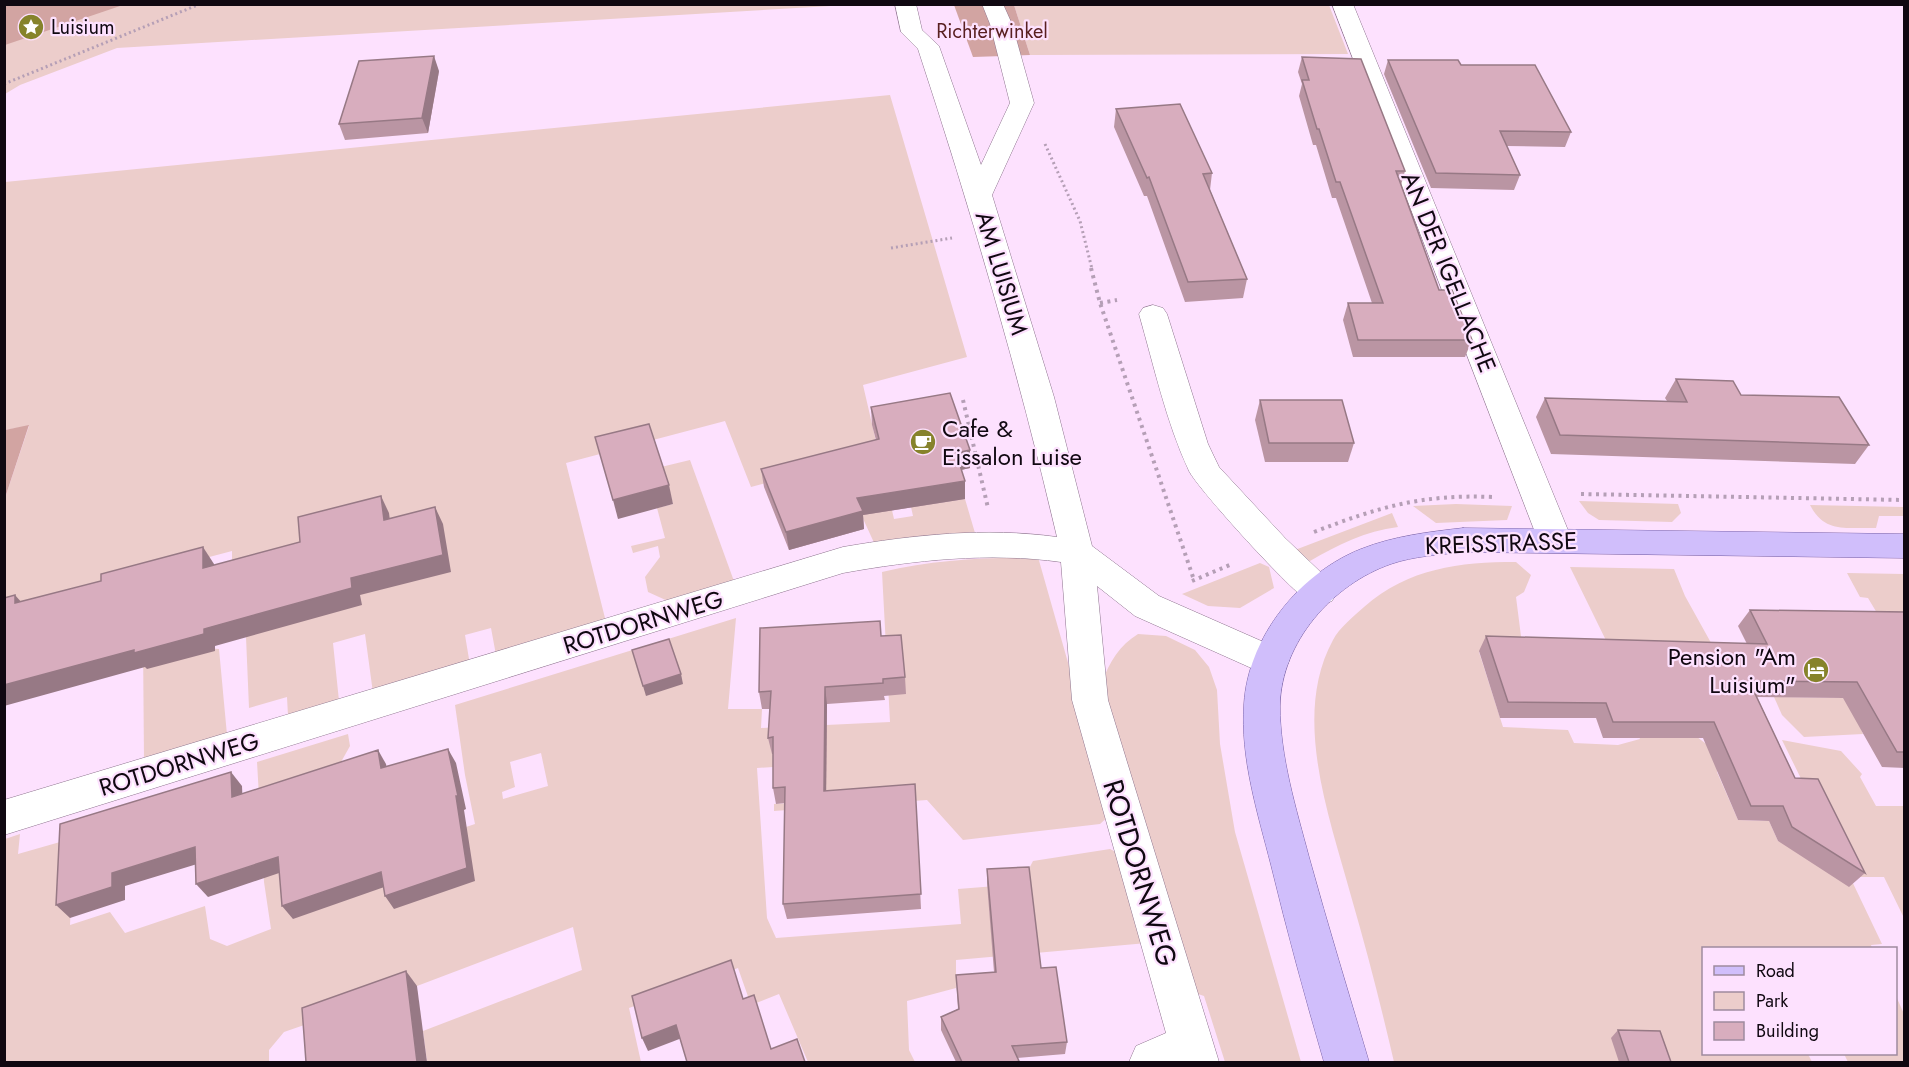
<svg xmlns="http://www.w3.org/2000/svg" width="1909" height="1067" viewBox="0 0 1909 1067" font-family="Jost,sans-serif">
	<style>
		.green { fill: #eccdcb; fill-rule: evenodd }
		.forest { fill: #d2a4a2 }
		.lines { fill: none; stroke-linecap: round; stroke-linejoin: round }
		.minor-casing { stroke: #8e758f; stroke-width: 1 }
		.major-casing { stroke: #7962a8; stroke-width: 1 }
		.path-far1 { stroke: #b59fb6; stroke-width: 3; stroke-dasharray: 2 3; stroke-linecap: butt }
		.path { stroke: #b59fb6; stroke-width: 4; stroke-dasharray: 3 4.5; stroke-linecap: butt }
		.minor { fill: #fff; fill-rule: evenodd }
		.major { fill: #d0befb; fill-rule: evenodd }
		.wall { fill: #ba95a3 }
		.shaded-wall { fill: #977985 }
		.building { fill: #d8adbe; stroke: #977985; stroke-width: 1.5 }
		.labels { text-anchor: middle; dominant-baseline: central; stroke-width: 4.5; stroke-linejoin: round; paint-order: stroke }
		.far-poi-label { font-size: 20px; fill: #100811; stroke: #fde1fe; text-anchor: start }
		.far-park-label { font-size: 20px; fill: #592021; stroke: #fde1fe }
		.street-label { font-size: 24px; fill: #100811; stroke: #fde1fe }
		.poi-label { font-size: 24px; fill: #100811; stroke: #fde1fe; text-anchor: start }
		.near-street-label { font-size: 28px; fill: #100811; stroke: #fde1fe }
	</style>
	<rect width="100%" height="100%" fill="#fde1fe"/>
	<g class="green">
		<polygon points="4,5 848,5 117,48 20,85 5,94"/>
		<polygon points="1014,5 1329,5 1348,54 1030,55"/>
		<polygon points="890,95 967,357 863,385 894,519 913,516 911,507 965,499 975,533 876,547 838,464 751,487 725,421 566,463 606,622 496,655 491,628 465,635 470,665 373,693 365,634 333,643 339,701 288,716 287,697 249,708 246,637 310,559 232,580 232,551 5,611 5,498 29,426 5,430 5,182"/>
		<polygon points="690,460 735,584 670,602 648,592 645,577 660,557 658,546 633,553 631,546 665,538 657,508 673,504 661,467"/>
		<polygon points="1579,501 1678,504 1681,513 1672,522 1599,520 1588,513"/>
		<polygon points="1456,504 1512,506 1507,520 1436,523 1413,506"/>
		<path d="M 1810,505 L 1904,507 L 1904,516 L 1879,516 L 1876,528 C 1847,527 1825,534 1810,505 Z"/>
		<path d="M 1392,513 L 1398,527 C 1365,531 1338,545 1310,561 L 1287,553 Z"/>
		<path d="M 1038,557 L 1111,814 L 1100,824 L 963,840 L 927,800 L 774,811 L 774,804 L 804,802 L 773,767 L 757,768 L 767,918 L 776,938 L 961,924 L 958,889 L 1021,884 L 1033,861 L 1110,849 L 1122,855 L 1147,943 L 956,960 L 956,988 L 907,1001 L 909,1050 L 915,1062 L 808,1062 L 779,994 L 751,1005 L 738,968 L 629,1008 L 641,1062 L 427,1062 L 423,1031 L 582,970 L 573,927 L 417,986 L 284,1032 L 269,1050 L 269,1062 L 5,1062 L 5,839 L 20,834 L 18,854 L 74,838 L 70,925 L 110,912 L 125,933 L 205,906 L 210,939 L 227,946 L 271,929 L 264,882 L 257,762 L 348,734 L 350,746 L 341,762 L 466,827 L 475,824 L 465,775 L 455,705 L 736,618 L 728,709 L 762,709 L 761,728 L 890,722 L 882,572 C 934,559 985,558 1038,557 ZM 541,753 L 548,786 L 503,799 L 502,792 L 515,787 L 510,762 Z"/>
		<path d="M 1516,562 L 1531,575 L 1524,592 L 1516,597 L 1523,652 L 1479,652 L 1503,727 L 1568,730 L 1574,743 L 1618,745 L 1640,739 L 1617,687 L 1620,669 L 1570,567 L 1674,569 L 1685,596 L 1720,659 L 1676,721 L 1726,759 L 1717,772 L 1738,820 L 1769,821 L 1778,841 L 1842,862 L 1782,740 L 1841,751 L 1862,774 L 1860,777 L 1876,806 L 1904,806 L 1904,918 L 1884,877 L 1850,877 L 1882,944 L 1871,945 L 1872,948 L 1704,948 L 1704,1054 L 1808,1054 L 1812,1062 L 1394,1062 C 1381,1006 1367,951 1351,896 C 1330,818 1291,717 1333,640 C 1339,628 1354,616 1364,607 C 1409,568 1459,562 1516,562 Z"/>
		<polygon points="1260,563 1269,567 1274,588 1240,608 1208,606 1182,594"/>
		<polygon points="1847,573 1904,574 1904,627 1880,618 1868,598 1860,597"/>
		<path d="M 1138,634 L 1166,636 L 1195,650 L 1209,667 L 1217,690 L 1220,744 L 1235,832 L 1301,1062 L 1225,1062 L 1204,996 L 1189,991 L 1102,683 C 1109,662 1120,645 1138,634 Z"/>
		<polygon points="143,643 219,649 227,735 144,760"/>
		<polygon points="1774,697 1850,698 1863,734 1804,737 1782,715"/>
		<polygon points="1896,996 1904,1014 1904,1062 1848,1062 1844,1054 1896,1054"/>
	</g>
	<g class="forest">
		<polygon points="5,4 123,4 123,5 5,45"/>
		<polygon points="954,5 1014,5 1030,55 973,57"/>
		<polygon points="29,425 5,498 5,430"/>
	</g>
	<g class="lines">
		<g class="minor-casing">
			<g id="minor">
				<path d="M 895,4 L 916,4 L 922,30 L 939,46 L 981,165 L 1010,103 L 990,24 L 982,4 L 1003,4 L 1012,24 L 1034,103 L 992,195 L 1054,397 L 1092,546 L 1159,596 L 1284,651 L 1289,661 L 1284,671 L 1271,676 L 1258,671 L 1135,616 L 1097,586 L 1108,700 L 1219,1062 L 1129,1062 L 1136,1046 L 1166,1033 L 1072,700 L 1061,562 C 989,552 915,560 843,573 L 4,835 L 4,800 L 843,547 C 913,535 986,527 1057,537 C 1018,371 971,210 918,49 L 901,32 Z"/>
				<polygon points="1332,4 1353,4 1572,540 1567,549 1555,552 1543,549 1538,540"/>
				<path d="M 1153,305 L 1163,308 L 1167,314 L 1208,444 L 1219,467 L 1285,538 L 1332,583 L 1337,592 L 1332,601 C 1324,604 1319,606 1310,602 C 1294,595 1198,489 1189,471 C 1166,422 1154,366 1139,314 L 1143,308 Z"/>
			</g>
		</g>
		<g class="major-casing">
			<path id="major" d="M 1463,528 L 1904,534 L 1904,558 L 1463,552 C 1439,555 1414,556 1391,564 C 1333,584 1281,642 1280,706 C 1280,757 1296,808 1309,857 C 1328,926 1349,994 1369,1062 L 1324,1062 C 1305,997 1287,931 1271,865 C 1258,814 1240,758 1244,704 C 1248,637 1300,573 1361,549 C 1394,536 1428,532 1463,528 Z"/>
		</g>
		<g class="path-far1">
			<polyline points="4,84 200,4"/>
			<polyline points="1045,144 1080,221 1092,269"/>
			<polyline points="891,248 952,238"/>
		</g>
		<g class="path">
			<polyline points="1091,268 1100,303 1194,580"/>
			<polyline points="1100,303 1117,300"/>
			<polyline points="963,400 988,508"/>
			<polyline points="1581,494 1904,500"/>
			<path d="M 1314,532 C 1379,507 1422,494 1493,497"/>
			<polyline points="1192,581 1232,564"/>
		</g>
		<use href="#minor" class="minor"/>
		<use href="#major" class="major"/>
	</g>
	<g class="wall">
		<polygon points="1302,57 1405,171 1401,185 1439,290 1472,340 1465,357 1353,357 1343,320 1348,303 1372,303 1336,198 1332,198 1316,145 1313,145 1299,96 1302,84 1298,72"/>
		<polygon points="1388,60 1461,65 1571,132 1565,147 1507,146 1520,175 1514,190 1431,188 1384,74"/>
		<polygon points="439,71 428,133 345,140 339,124"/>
		<polygon points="1116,109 1212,173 1210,190 1247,279 1243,298 1185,302 1147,196 1144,196 1114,127"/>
		<polygon points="1676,379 1741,395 1869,445 1855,464 1551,454 1536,417 1545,398 1667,401 1665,398"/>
		<polygon points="1260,400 1354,443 1348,462 1265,462 1255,420"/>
		<polygon points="871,407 970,450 970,468 961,470 965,499 863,515 864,529 789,550 764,487 761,469 876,440 872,425"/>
		<polygon points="1750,610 1905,612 1905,768 1882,767 1843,698 1757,697 1795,778 1865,873 1849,887 1778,841 1769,821 1738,820 1703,738 1603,738 1596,718 1500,718 1479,651 1486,636 1747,644 1738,626"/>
		<polygon points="881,636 905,677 906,694 884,696 885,700 827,704 826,791 915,784 921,909 787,919 783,904 785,803 776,804 773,788 773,754 772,754 768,738 770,709 762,709 759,692"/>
		<polygon points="987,869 1041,968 1067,1042 1065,1054 1017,1058 1019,1062 956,1062 941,1030 941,1017 958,1009 956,975 994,972 987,883"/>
		<polygon points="1618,1030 1671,1062 1619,1062 1611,1038"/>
	</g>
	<g class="shaded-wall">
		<polygon points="434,56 439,71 428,133 422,118"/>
		<polygon points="970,450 970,468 956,471 956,453"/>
		<polygon points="965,481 965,499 863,515 864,529 789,550 786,532 857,498"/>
		<polygon points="669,485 673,504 618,519 613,500"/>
		<polygon points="381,496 389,513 392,537 384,520"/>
		<polygon points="435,507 443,524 451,572 360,595 362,605 215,646 215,651 147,669 145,667 4,706 4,685 204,629"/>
		<polygon points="203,547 214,564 215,585 203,568"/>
		<polygon points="15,595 30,612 15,603"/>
		<polygon points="681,674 683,684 646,696 643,686"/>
		<polygon points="825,687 827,704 826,807 824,791"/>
		<polygon points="448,749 456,763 466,809 464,810 475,881 394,909 385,896"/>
		<polygon points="378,750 386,764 389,782 381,768"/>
		<polygon points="231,772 242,786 243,811 232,797"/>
		<polygon points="195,847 207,861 125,886 125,900 70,918 56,905 112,873"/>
		<polygon points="278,857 288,870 208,897 196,884"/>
		<polygon points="381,872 390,885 293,919 282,906"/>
		<polygon points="406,971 417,986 427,1062 417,1062"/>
		<polygon points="676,1025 682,1038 648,1051 642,1038"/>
	</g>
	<g class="building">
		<polygon points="434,56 422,118 339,124 359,61"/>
		<polygon points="1302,57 1361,59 1405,171 1396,171 1439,290 1452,290 1472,340 1358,340 1348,303 1383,303 1340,182 1336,182 1319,129 1317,129 1302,80 1309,80"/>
		<polygon points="1388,60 1458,60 1461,65 1535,65 1571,132 1500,131 1520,175 1436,173"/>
		<polygon points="1180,104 1212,173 1203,174 1247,279 1188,282 1149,177 1147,178 1116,109"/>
		<polygon points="1676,379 1733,381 1741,395 1839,397 1869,445 1560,435 1545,398 1687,402"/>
		<polygon points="950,393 970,450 956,453 965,481 857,498 863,511 786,532 761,469 879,439 871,407"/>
		<polygon points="1260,400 1342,400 1354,443 1269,443"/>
		<polygon points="649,424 669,485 613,500 595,437"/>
		<polygon points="381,496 384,520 435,507 443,555 351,578 352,588 204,629 204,634 134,653 134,650 4,685 4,598 15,595 15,603 101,581 101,574 203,547 203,568 300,542 298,517"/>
		<polygon points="1750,610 1905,612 1905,752 1897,752 1857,682 1749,681 1795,778 1818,779 1865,873 1792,827 1783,806 1751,806 1714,722 1613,722 1606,703 1508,702 1486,636 1767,644"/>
		<polygon points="880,621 881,636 901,635 905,677 883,679 883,683 825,687 824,791 915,784 921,894 783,904 785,787 773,788 773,737 768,738 771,691 759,692 760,628"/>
		<polygon points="669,639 681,674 643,686 632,650"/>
		<polygon points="448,749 458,796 456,796 467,868 385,896 381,872 282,906 278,857 196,884 195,847 112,873 112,887 56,905 60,824 231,772 232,797 378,750 381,768"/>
		<polygon points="1029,867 1041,968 1056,967 1067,1042 1012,1046 1019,1061 1016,1062 962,1062 941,1017 959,1009 956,975 996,972 987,869"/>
		<polygon points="731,960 743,999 754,995 771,1049 797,1039 805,1062 687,1062 676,1025 642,1038 632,996"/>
		<polygon points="406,971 417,1062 306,1062 302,1008"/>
		<polygon points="1618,1030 1660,1031 1671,1062 1629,1062"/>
	</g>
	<defs>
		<g id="sight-disc" transform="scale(1.35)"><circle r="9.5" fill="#86832b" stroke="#fde1fe"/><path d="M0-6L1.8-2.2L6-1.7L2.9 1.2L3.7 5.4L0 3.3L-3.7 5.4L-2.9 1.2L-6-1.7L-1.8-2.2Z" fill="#fff"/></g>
		<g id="cafe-disc" transform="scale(1.35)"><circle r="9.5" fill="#86832b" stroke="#fde1fe"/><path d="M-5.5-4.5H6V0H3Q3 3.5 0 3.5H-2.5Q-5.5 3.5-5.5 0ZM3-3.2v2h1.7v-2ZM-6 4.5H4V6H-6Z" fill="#fff"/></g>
		<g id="hotel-disc" transform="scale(1.35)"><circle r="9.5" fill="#86832b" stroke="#fde1fe"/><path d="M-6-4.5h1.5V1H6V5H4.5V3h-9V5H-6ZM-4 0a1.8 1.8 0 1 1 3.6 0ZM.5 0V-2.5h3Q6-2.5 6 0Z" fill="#fff"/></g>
	</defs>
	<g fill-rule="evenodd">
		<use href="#sight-disc" x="31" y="27"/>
		<use href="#cafe-disc" x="923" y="442"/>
		<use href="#hotel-disc" x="1816" y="670"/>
	</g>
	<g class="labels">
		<g class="far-poi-label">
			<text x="51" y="27">Luisium</text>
		</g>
		<g class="far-park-label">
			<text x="992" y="31">Richterwinkel</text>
		</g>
		<g class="street-label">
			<text transform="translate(1449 272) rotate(68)">AN DER IGELLACHE</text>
			<text transform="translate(1002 273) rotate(73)">AM LUISIUM</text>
			<text transform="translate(1501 543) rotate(-2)">KREISSTRASSE</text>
			<text transform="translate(643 622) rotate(-17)">ROTDORNWEG</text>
			<text transform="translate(179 764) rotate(-17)">ROTDORNWEG</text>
		</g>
		<g class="poi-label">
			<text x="942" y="428">Cafe &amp;<tspan x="942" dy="28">Eissalon Luise</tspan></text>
			<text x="1796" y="656" text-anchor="end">Pension "Am<tspan x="1796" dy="28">Luisium"</tspan></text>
		</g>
		<g class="near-street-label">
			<text transform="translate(1140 873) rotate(73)">ROTDORNWEG</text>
		</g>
	</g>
	<rect width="1909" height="1067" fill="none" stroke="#100811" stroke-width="12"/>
	<rect x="1702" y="947" width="195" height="108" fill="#fde1fe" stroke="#9e8a9f" stroke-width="1.5"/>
	<rect x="1714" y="966" width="30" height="9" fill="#d0befb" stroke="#9e8a9f" stroke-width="1.5"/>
	<text x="1756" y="977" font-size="18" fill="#100811">Road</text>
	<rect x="1714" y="992" width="30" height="18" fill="#eccdcb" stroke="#9e8a9f" stroke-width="1.5"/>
	<text x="1756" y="1007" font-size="18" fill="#100811">Park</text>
	<rect x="1714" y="1022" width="30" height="18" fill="#d8adbe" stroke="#9e8a9f" stroke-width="1.5"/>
	<text x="1756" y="1037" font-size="18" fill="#100811">Building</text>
</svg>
